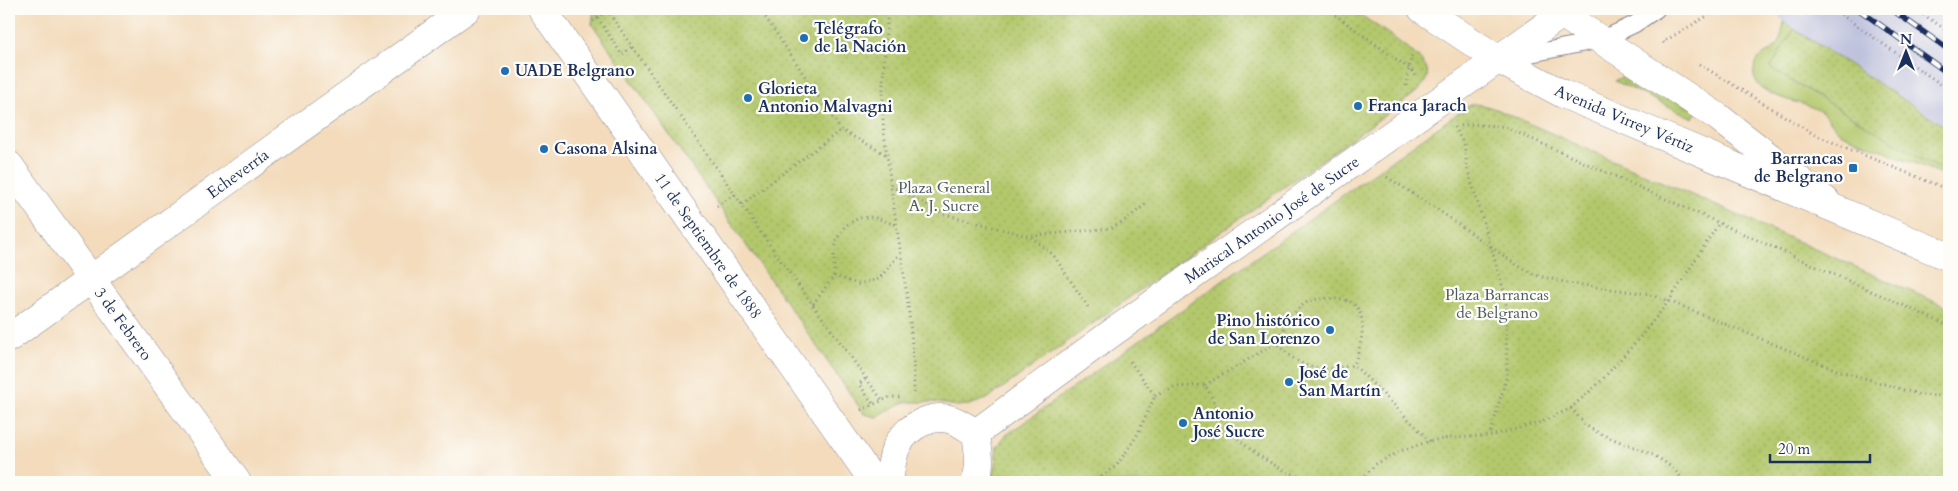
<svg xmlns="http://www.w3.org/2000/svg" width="1958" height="491" viewBox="0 0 1958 491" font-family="Cardo,serif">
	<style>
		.industrial { fill: #bfc2dd }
		.grass { fill: url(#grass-tufts); stroke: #677c65 }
		.park { fill: url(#park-dots); stroke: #677c65 }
		.garden { fill: #b3c86c; stroke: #677c65 }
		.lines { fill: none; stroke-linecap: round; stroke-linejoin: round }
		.service-casing { stroke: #87858d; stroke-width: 18 }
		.minor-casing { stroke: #87858d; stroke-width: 29 }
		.secondary-casing { stroke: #87858d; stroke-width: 29 }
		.path { stroke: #87858d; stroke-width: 3; stroke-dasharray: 1 4; stroke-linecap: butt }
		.service { stroke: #fff; stroke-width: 16 }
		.minor { stroke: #fff; stroke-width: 28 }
		.secondary { stroke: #fff; stroke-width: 28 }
		.rail-casing { stroke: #1b2f5e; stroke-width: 5.5 }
		.rail { stroke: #fdfcf7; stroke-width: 4; stroke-dasharray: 11; stroke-linecap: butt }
		.poi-dot { fill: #1f6fb2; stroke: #fdfcf7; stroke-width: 2 }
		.labels { text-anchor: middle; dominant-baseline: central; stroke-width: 4.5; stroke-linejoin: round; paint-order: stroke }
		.poi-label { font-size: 16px; font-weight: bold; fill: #1b2f5e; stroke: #fdfcf7; text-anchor: start }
		.street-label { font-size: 16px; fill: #1b2f5e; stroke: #fdfcf7 }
		.park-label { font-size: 16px; fill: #495d62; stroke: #fdfcf7 }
	</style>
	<defs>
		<pattern id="grass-tufts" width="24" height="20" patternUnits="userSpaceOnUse" patternTransform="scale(1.25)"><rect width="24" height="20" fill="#b3c86c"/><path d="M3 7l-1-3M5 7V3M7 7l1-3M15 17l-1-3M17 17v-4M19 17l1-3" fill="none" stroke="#99ac60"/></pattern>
		<pattern id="park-dots" width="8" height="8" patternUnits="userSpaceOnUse" patternTransform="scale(1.25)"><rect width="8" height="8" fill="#b3c86c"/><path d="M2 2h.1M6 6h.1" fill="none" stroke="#99ac60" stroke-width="1.8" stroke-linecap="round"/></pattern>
	</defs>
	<rect width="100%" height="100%" fill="#fdfcf7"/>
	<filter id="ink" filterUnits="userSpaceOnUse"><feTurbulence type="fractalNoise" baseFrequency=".02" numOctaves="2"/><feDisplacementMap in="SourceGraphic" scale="10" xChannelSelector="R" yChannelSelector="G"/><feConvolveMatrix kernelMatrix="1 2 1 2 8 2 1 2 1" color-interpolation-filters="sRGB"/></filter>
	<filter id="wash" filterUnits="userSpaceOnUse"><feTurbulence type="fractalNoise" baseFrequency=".0096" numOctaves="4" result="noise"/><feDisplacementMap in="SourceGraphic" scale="20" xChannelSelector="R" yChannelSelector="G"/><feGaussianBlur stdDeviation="1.12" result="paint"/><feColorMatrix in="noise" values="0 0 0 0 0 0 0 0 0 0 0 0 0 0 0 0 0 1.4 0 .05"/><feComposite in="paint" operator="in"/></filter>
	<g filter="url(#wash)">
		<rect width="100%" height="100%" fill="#f3dbbc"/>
		<polygon class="industrial" points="1773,9 1949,9 1949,128 1784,22"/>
		<polygon class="grass" points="1629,72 1697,111 1693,118 1615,81"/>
		<g class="park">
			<path d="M 594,9 L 1352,9 C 1367,20 1422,54 1427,69 C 1430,80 1420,89 1413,95 L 987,399 L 969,405 L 957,406 L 933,402 L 905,402 L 876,417 L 864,414 L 592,24 Z"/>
			<polygon points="1794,29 1949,129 1949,175 1769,68"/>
			<polygon points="1475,104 1483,105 1496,109 1949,308 1949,482 993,482 997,447 1005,436 1468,106"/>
		</g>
		<path class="garden" d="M 1784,22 L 1794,29 L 1770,68 L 1948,174 L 1949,177 L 1842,134 C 1832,127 1829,116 1818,110 C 1800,100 1739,96 1757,61 C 1761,55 1767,53 1772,50 C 1781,44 1782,31 1784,22 Z"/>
	</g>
	<g filter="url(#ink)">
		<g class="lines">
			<g class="service-casing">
				<polyline id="service" points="1509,58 1601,40 1635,24 1657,9"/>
			</g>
			<g class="minor-casing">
				<g id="minor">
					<polyline points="542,9 874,482"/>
					<polyline points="1554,9 1718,117 1826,201"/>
					<polyline points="9,165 237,482"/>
					<polyline points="9,338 467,9"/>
					<polyline points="976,433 1109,335 1569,9"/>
					<path d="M 889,482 C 891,470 892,454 898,444 C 909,425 934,412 955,421 C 962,424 969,429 976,433"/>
					<path d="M 975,482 C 982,466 978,449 976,433"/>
				</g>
			</g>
			<g class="secondary-casing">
				<polyline id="secondary" points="1422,9 1499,60 1563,94 1949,257"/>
			</g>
			<g class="path">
				<polyline points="760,9 841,130 887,155"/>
				<path d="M 888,9 C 885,44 882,79 883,115 C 883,133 887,152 889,171 C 898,245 914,318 914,393"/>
				<polyline points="1327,9 1410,69 1418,78"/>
				<polyline points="1833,9 1949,90"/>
				<polyline points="1915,9 1949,32"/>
				<polyline points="607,10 778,257 882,400"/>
				<polyline points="598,18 622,55 633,46"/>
				<polyline points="593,21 609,9"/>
				<polyline points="1664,43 1663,42 1719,9"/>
				<polyline points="1699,64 1815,135 1949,190"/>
				<polyline points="1406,86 1412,53"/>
				<polyline points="1461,126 1472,124 1505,127 1949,326"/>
				<polyline points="1454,127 1464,144 1467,167 1506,298 1507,375 1490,435"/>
				<polyline points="1387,177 1444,214 1517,265 1535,275 1568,283 1647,294 1669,301 1837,370 1921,395 1949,396"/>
				<polyline points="891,186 944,214 1031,237 1054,256 1090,310"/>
				<polyline points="742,204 841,130"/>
				<polyline points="717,206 736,194"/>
				<polyline points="1032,236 1111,228 1127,219 1146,204"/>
				<polyline points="834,276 858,284 879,279 900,253"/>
				<polyline points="813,304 834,276 834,253 838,237 845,226 859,218 873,217 896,225"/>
				<path d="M 1276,342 C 1284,329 1294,307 1310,301 C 1318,298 1329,298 1337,299 C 1340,300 1346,300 1349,301 C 1372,313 1360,347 1354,365"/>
				<polyline points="865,379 859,384 873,404"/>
				<path d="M 1205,385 L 1276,343 C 1302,370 1318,372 1354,365 L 1430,441"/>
				<path d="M 1155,396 L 1175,387 L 1205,385 C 1215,403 1223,424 1238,438 C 1258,459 1285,471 1311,482"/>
				<path d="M 1571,408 C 1577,414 1583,424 1590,428 C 1621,447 1662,448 1684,482"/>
				<polyline points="861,410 890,397 901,397"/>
				<polyline points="1093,482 1117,465 1136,437 1155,396 1129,360"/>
				<polyline points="1358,482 1376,464 1400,451 1430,441 1449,438 1490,436 1542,422 1571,408 1600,382 1637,341 1669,301 1719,223"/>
			</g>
			<use href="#service" class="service"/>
			<use href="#minor" class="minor"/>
			<use href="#secondary" class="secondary"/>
			<g class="rail-casing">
				<g id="rail">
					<polyline points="1858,9 1949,74"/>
					<polyline points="1891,9 1949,50"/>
				</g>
			</g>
			<use href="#rail" class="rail"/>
		</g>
	</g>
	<g class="poi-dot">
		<circle cx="804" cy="38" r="5"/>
		<circle cx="505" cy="71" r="5"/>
		<circle cx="748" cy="98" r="5"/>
		<circle cx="1358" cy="106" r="5"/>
		<circle cx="544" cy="149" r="5"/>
		<rect x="1848" y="163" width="10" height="10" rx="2.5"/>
		<circle cx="1330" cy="330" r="5"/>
		<circle cx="1289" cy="382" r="5"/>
		<circle cx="1183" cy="423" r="5"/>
	</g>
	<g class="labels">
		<g class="poi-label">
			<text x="814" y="29">Telégrafo<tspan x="814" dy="18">de la Nación</tspan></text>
			<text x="515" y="71">UADE Belgrano</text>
			<text x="758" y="89">Glorieta<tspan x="758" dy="18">Antonio Malvagni</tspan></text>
			<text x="1368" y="106">Franca Jarach</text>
			<text x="554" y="149">Casona Alsina</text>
			<text x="1843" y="159" text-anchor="end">Barrancas<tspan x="1843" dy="18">de Belgrano</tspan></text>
			<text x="1320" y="321" text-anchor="end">Pino histórico<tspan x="1320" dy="18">de San Lorenzo</tspan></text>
			<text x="1299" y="373">José de<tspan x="1299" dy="18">San Martín</tspan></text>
			<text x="1193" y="414">Antonio<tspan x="1193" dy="18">José Sucre</tspan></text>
		</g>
		<g class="street-label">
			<text transform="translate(1624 119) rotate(23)">Avenida Virrey Vértiz</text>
			<text transform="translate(238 174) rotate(-36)">Echeverría</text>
			<text transform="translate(1272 220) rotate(-35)">Mariscal Antonio José de Sucre</text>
			<text transform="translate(708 246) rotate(55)">11 de Septiembre de 1888</text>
			<text transform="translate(123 324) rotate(54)">3 de Febrero</text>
		</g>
		<g class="park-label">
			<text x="944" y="188">Plaza General<tspan x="944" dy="18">A. J. Sucre</tspan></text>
			<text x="1497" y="295">Plaza Barrancas<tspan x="1497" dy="18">de Belgrano</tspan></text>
		</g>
	</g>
	<rect width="1958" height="491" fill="none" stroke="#fdfcf7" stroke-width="30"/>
	<g transform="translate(1906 52)" stroke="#fdfcf7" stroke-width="4" paint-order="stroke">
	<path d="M0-4L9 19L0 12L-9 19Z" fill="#1b2f5e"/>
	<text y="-8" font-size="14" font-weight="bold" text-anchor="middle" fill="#1b2f5e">N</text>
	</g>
	<path d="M1770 454v8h100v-8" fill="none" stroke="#1b2f5e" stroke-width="2.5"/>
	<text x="1778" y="454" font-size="15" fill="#1b2f5e" stroke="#fdfcf7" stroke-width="4" paint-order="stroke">20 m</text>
</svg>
